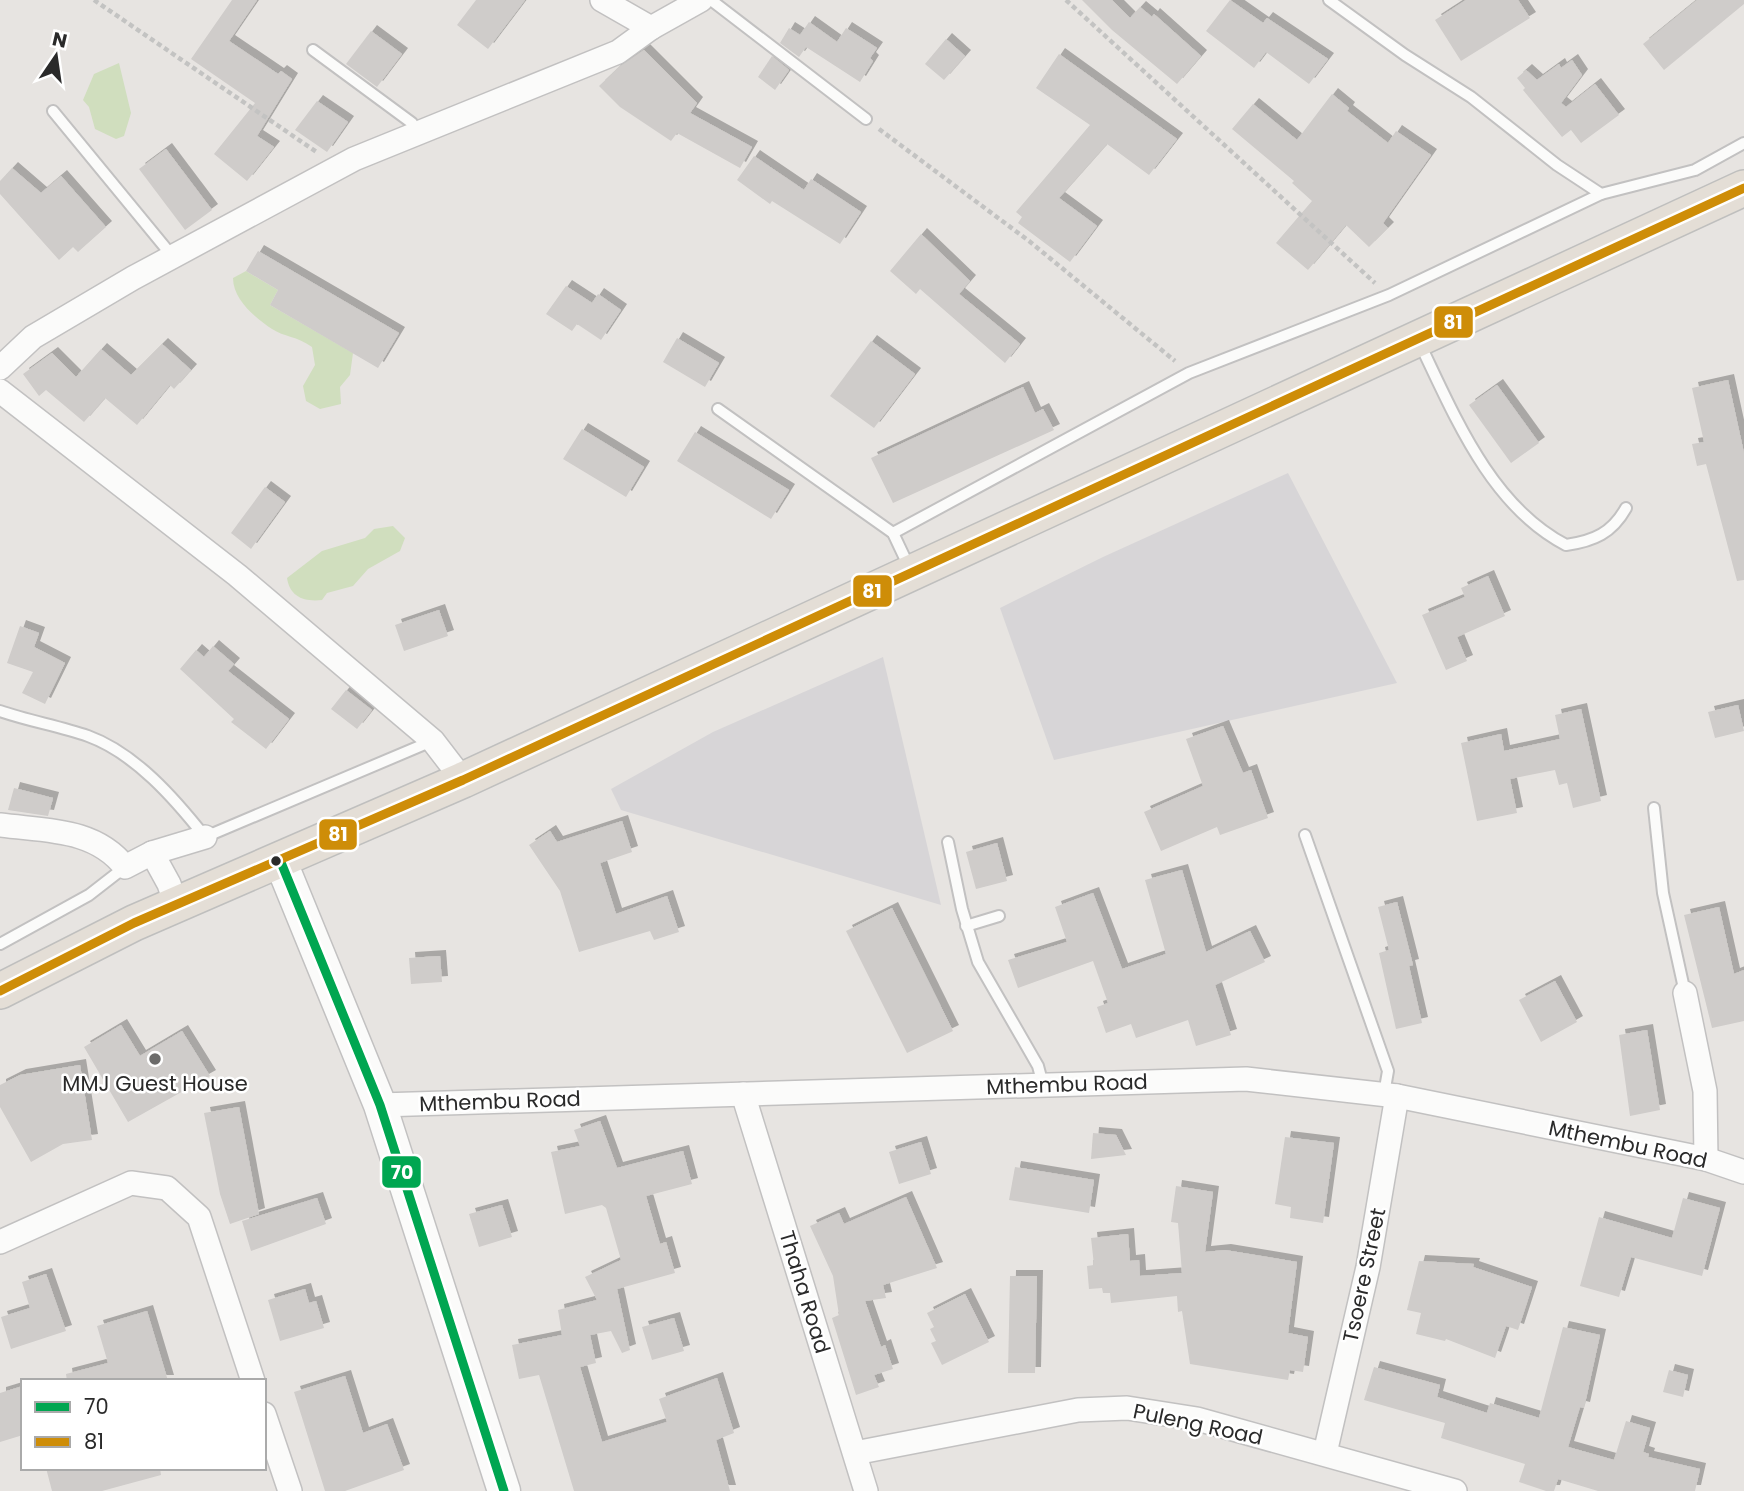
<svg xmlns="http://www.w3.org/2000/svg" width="1744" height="1491" viewBox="0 0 1744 1491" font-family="Poppins,sans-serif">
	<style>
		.industrial { fill: #d7d5d7 }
		.green { fill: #d0debe }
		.building { fill: #cfccca; filter: url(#shadow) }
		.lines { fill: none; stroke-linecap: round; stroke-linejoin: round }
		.lane-casing { stroke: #c2c1c1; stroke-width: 14 }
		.street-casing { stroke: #c2c1c1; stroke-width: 26 }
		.secondary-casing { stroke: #c2c1c1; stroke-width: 35 }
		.primary-casing { stroke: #bfbfbe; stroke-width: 38 }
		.path { stroke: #c3c3c2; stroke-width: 4.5; stroke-dasharray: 5 3.5; stroke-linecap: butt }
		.lane { stroke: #fbfbfa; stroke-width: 10 }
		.street { stroke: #fbfbfa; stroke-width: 23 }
		.secondary { stroke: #fbfbfa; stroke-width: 32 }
		.primary { stroke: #e4ded6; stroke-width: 35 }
		.bus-1-casing { stroke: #fff; stroke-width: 14 }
		.bus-2-casing { stroke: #fff; stroke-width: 14 }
		.bus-1 { stroke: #00a651; stroke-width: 9 }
		.bus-2 { stroke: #ce8d08; stroke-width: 9 }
		.bus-dot { fill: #2a2a2a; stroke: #fff; stroke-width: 2.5 }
		.poi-dot { fill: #6c6b6a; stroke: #fff; stroke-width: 2.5 }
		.labels { text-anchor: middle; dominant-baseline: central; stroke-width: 5; stroke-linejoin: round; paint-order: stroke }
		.poi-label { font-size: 21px; fill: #2a2a2a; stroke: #fff }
		.street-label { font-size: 21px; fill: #2a2a2a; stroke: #fff }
		.line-badge { stroke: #fff; stroke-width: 2.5 }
		.badge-label { font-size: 19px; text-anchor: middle; font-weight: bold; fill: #fff }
	</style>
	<defs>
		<filter id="shadow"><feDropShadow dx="6" dy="-6" stdDeviation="0" flood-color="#0004"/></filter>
	</defs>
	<rect width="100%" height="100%" fill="#e7e4e1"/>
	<g class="industrial">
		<polygon points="1288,473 1397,683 1054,760 1000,608 1103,557"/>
		<polygon points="883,657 941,905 621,810 611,789 713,732"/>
	</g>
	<g class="green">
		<polygon points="119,63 131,113 124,136 116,139 95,129 89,107 83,100 94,74"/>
		<path d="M 246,271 L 278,290 L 270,305 L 353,353 L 350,375 L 340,387 L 341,404 L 320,409 L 306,401 L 303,386 L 315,365 L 312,347 C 297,336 284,337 272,329 C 254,317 233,299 233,278 Z"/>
		<path d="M 393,526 L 405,538 L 400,551 L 368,569 L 353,586 L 327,593 L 322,600 C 304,602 290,597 287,578 L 322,551 L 365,538 L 374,529 Z"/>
	</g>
	<g class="building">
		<polygon points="232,0 257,0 229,41 278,74 281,71 292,79 257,136 274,147 247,181 214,154 255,103 191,59"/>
		<polygon points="476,0 525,0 488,49 457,25"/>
		<polygon points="1082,0 1112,0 1130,18 1140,7 1152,17 1154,14 1201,56 1177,84 1112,30"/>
		<polygon points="1230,0 1263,23 1267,18 1328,59 1309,84 1266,52 1254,68 1206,31"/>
		<polygon points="1466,0 1518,0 1530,18 1461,61 1435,20"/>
		<polygon points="1697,0 1744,0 1744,4 1664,70 1643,44"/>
		<polygon points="809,22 837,42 846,28 877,48 870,58 873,61 860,82 806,47 799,57 780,43 789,28 800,35"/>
		<polygon points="371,31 402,54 377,87 346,64"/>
		<polygon points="946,39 965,56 944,80 925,64"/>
		<polygon points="644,50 697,103 690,113 752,147 740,168 677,133 671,141 620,107 599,86 619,67"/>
		<polygon points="1059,54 1177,139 1149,175 1107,144 1059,198 1097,226 1070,262 1018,223 1022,217 1016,212 1090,125 1036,88"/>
		<polygon points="772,56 789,70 775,90 758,77"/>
		<polygon points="1572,60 1582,75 1561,103 1566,107 1595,84 1619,115 1581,143 1571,130 1562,137 1523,90 1525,88 1517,78 1526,70 1537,80 1559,64 1561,68"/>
		<polygon points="1332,94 1349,108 1347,111 1388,143 1396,131 1431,155 1383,223 1388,228 1369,247 1346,225 1308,270 1276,243 1312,201 1292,183 1294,181 1232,129 1253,104 1297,140"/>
		<polygon points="317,101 348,122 327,152 295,130"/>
		<polygon points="166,149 212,210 185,230 139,169"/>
		<polygon points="754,156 804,190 811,179 861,212 840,244 772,201 770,204 737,180"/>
		<polygon points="12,168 41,193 61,176 106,227 78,252 73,247 59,260 0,194 0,181"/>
		<polygon points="921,234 970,281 959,294 1020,344 1005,363 920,289 916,294 890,271"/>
		<polygon points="258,251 399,333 378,368 270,305 278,290 246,271"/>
		<polygon points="566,286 592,303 598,294 621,310 601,340 577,324 572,331 546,314"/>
		<polygon points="677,338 719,363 705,387 663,362"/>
		<polygon points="871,341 915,374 874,428 830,396"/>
		<polygon points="162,344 191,370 174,389 170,385 137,425 105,398 84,422 46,390 39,396 23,374 52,353 76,377 101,349 131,375"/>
		<polygon points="1728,380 1744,453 1744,580 1737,581 1706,464 1697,466 1692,444 1704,442 1692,388"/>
		<polygon points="1497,385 1539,443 1511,463 1469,405"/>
		<polygon points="1023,387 1035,413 1043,409 1054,430 893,503 871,458"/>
		<polygon points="582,429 644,467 626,497 563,459"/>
		<polygon points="695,432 789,490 771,519 677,461"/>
		<polygon points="265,487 285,502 251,549 231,533"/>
		<polygon points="1488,576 1505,616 1457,637 1467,661 1446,670 1422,615 1465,597 1461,588"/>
		<polygon points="439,610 448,636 404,651 395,625"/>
		<polygon points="20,626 39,633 34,647 65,663 45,704 22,693 33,672 7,663"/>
		<polygon points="213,646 234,664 228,671 289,719 266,749 231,722 234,719 180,669 196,650 204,657"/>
		<polygon points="346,690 372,710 357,729 331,709"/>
		<polygon points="1738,705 1744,731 1715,738 1708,712"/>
		<polygon points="1581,709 1601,801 1573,808 1567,783 1559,785 1555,770 1510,779 1517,813 1477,821 1461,743 1501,734 1504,751 1560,739 1555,715"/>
		<polygon points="1223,726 1243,773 1251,770 1268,818 1220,835 1217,827 1161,851 1144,812 1203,786 1186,739"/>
		<polygon points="14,788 53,798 48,816 8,810"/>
		<polygon points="622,821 632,852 600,863 616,914 667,896 679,932 654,940 650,931 579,952 560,891 529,845 550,831 557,842"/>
		<polygon points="997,843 1007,881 976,889 966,852"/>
		<polygon points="1182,870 1206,952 1250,931 1265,962 1215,985 1231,1035 1196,1046 1188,1020 1136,1038 1131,1024 1106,1033 1097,1007 1108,1003 1093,961 1018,988 1008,960 1067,942 1055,907 1093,893 1122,969 1166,954 1145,880"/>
		<polygon points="1397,902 1413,965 1409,966 1422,1023 1396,1029 1379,953 1389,950 1378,907"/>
		<polygon points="1719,907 1734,974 1744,970 1744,1021 1712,1028 1684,915"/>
		<polygon points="892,908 953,1031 907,1053 846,931"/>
		<polygon points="440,956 442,982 411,984 409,958"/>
		<polygon points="1555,981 1577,1022 1541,1042 1519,1000"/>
		<polygon points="121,1025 140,1056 182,1031 210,1076 128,1122 84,1047"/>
		<polygon points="1647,1030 1660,1110 1630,1116 1619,1035"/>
		<polygon points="80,1065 92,1140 63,1144 31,1162 0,1107 0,1085 20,1075"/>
		<polygon points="239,1107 259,1214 230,1224 220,1194 204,1113"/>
		<polygon points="600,1121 617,1168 683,1151 692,1184 646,1196 660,1244 666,1242 675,1273 617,1289 630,1350 622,1353 611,1331 590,1335 596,1363 580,1367 602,1442 667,1422 659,1399 717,1378 734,1433 716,1440 730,1491 574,1491 539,1375 519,1379 512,1345 562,1335 558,1310 597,1300 585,1277 621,1260 606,1208 602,1205 565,1214 551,1152 580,1146 574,1130"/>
		<polygon points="1093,1133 1116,1135 1126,1155 1091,1159"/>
		<polygon points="1285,1137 1334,1143 1323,1223 1290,1218 1291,1207 1275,1204"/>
		<polygon points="921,1142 931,1174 899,1184 889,1152"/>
		<polygon points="1015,1167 1094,1180 1089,1213 1009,1200"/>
		<polygon points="1176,1186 1213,1192 1205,1252 1225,1250 1297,1262 1288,1333 1308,1337 1303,1372 1290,1370 1288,1380 1190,1364 1182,1311 1178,1312 1177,1296 1111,1303 1110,1293 1103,1293 1102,1288 1089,1289 1087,1266 1094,1265 1091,1238 1128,1234 1130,1261 1139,1260 1140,1276 1182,1273 1178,1223 1171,1222"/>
		<polygon points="906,1197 937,1268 883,1285 886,1298 865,1301 881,1347 885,1345 893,1369 874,1375 879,1387 856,1395 832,1318 839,1315 833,1276 810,1226 839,1213 844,1224"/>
		<polygon points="317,1198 326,1224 251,1251 242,1221"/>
		<polygon points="1683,1198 1720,1208 1702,1276 1631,1257 1619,1297 1580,1286 1599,1217 1672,1238"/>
		<polygon points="502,1205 512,1237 479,1247 469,1214"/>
		<polygon points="1419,1261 1474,1264 1473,1267 1532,1287 1518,1330 1506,1326 1495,1358 1446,1339 1445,1341 1416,1334 1421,1313 1407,1310"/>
		<polygon points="46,1274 66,1331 11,1349 1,1317 30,1308 22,1282"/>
		<polygon points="1010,1276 1037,1276 1035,1373 1008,1373"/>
		<polygon points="305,1289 309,1303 316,1301 324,1328 280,1341 268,1300"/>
		<polygon points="965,1294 989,1342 942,1365 931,1343 936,1341 930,1329 934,1327 927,1313"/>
		<polygon points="147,1311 168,1381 67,1381 66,1374 108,1363 97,1326"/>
		<polygon points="674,1318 684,1351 652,1360 642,1327"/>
		<polygon points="1563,1327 1600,1335 1584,1408 1580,1407 1568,1447 1614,1460 1626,1421 1650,1428 1643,1452 1649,1454 1648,1457 1700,1469 1695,1491 1598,1491 1558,1479 1554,1491 1546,1491 1519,1482 1525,1464 1441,1438 1445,1423 1364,1400 1374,1367 1440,1385 1437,1397 1487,1413 1490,1403 1539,1418"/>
		<polygon points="1669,1370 1688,1375 1683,1397 1663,1392"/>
		<polygon points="345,1376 363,1433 387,1424 404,1470 345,1491 325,1491 294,1392"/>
		<polygon points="23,1386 23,1435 0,1442 0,1393"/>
		<polygon points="46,1468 160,1468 161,1475 102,1491 52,1491"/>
	</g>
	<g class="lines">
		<g class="lane-casing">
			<g id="lane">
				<polyline points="711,0 866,119"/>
				<polyline points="1329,0 1405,55 1471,97 1557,165 1601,194 1695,170 1744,143"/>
				<polyline points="313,50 412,123 418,135"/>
				<polyline points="53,111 173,257"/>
				<path d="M 1420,344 C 1455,417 1491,506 1566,545 C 1594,541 1612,533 1626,508"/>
				<polyline points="718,409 893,533 910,569"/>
				<polyline points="893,533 1189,373 1389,295 1601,194"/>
				<path d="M 0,711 C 29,721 59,726 88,736 C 135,753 175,799 205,837 L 432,741"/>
				<polyline points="1654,808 1663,893 1685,993"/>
				<polyline points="1305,835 1388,1071 1384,1094"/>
				<polyline points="948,842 962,909 978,962 1038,1066 1043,1085"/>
				<polyline points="966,926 999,916"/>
				<polyline points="0,944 89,895 125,867"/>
			</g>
		</g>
		<g class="street-casing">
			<g id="street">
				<polyline points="602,0 651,28"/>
				<polyline points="0,368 33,337 133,278 354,159 618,52 651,28 701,0"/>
				<polyline points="0,391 237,575 433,741 463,780"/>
				<path d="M 0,825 C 45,831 95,828 125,867 L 152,853 L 205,837"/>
				<polyline points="152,853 169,884 176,905"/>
				<polyline points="1685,993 1705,1091 1706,1159"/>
				<polyline points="743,1094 866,1491"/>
				<polyline points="380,1105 1246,1079 1397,1096 1706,1159 1744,1172"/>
				<polyline points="0,1242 131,1183 167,1188 199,1217 253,1381"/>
				<polyline points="264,1414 290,1491"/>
				<polyline points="855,1453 1078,1410 1127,1408 1197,1419 1455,1491"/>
				<polyline points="1325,1453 1368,1267 1397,1096"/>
			</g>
		</g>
		<g class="secondary-casing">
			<polyline id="secondary" points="280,860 380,1105 504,1491"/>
		</g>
		<g class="primary-casing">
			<polyline id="primary" points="0,991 134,923 463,780 1744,188"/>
		</g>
		<g class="path">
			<polyline points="94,0 318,153"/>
			<polyline points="1066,0 1375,283"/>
			<polyline points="879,129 1029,241 1175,361"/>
		</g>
		<use href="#lane" class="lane"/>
		<use href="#street" class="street"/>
		<use href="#secondary" class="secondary"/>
		<use href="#primary" class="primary"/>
		<g class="bus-1-casing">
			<polyline id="bus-1" points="280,860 380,1105 504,1491"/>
		</g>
		<g class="bus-2-casing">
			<polyline id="bus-2" points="0,991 134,923 463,780 1744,188"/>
		</g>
		<use href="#bus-1" class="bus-1"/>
		<use href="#bus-2" class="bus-2"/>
	</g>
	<circle class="bus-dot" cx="276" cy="861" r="6"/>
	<circle class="poi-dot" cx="155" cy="1059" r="7"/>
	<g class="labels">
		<g class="poi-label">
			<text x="155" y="1083">MMJ Guest House</text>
		</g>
		<g class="street-label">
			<text transform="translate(1067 1084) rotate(-2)">Mthembu Road</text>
			<text transform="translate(500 1101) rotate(-2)">Mthembu Road</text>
			<text transform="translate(1628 1144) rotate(12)">Mthembu Road</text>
			<text transform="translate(1364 1275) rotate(-78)">Tsoere Street</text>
			<text transform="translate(805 1292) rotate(73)">Thaha Road</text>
			<text transform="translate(1198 1424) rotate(12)">Puleng Road</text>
		</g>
	</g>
	<g class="line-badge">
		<rect x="1433" y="305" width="41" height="34" rx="7" fill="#ce8d08"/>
		<rect x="852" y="574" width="41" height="34" rx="7" fill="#ce8d08"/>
		<rect x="318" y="818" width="40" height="33" rx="7" fill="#ce8d08"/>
		<rect x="381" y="1155" width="41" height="34" rx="7" fill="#00a651"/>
	</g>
	<g class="badge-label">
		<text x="1453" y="329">81</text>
		<text x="872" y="598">81</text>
		<text x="338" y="841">81</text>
		<text x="402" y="1179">70</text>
	</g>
	<rect x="21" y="1379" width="245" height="91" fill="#ffffff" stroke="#aaaaaa" stroke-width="2"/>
	<rect x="35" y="1402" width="35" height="10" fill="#00a651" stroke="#aaaaaa" stroke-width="2"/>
	<text x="84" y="1414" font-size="21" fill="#2a2a2a">70</text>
	<rect x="35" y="1437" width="35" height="10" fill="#ce8d08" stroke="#aaaaaa" stroke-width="2"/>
	<text x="84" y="1449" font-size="21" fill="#2a2a2a">81</text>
	<g transform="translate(56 56) rotate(13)" stroke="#ffffff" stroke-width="5" paint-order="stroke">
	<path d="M0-5L12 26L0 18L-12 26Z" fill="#2a2a2a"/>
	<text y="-10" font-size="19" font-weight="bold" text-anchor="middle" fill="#2a2a2a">N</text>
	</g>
</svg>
